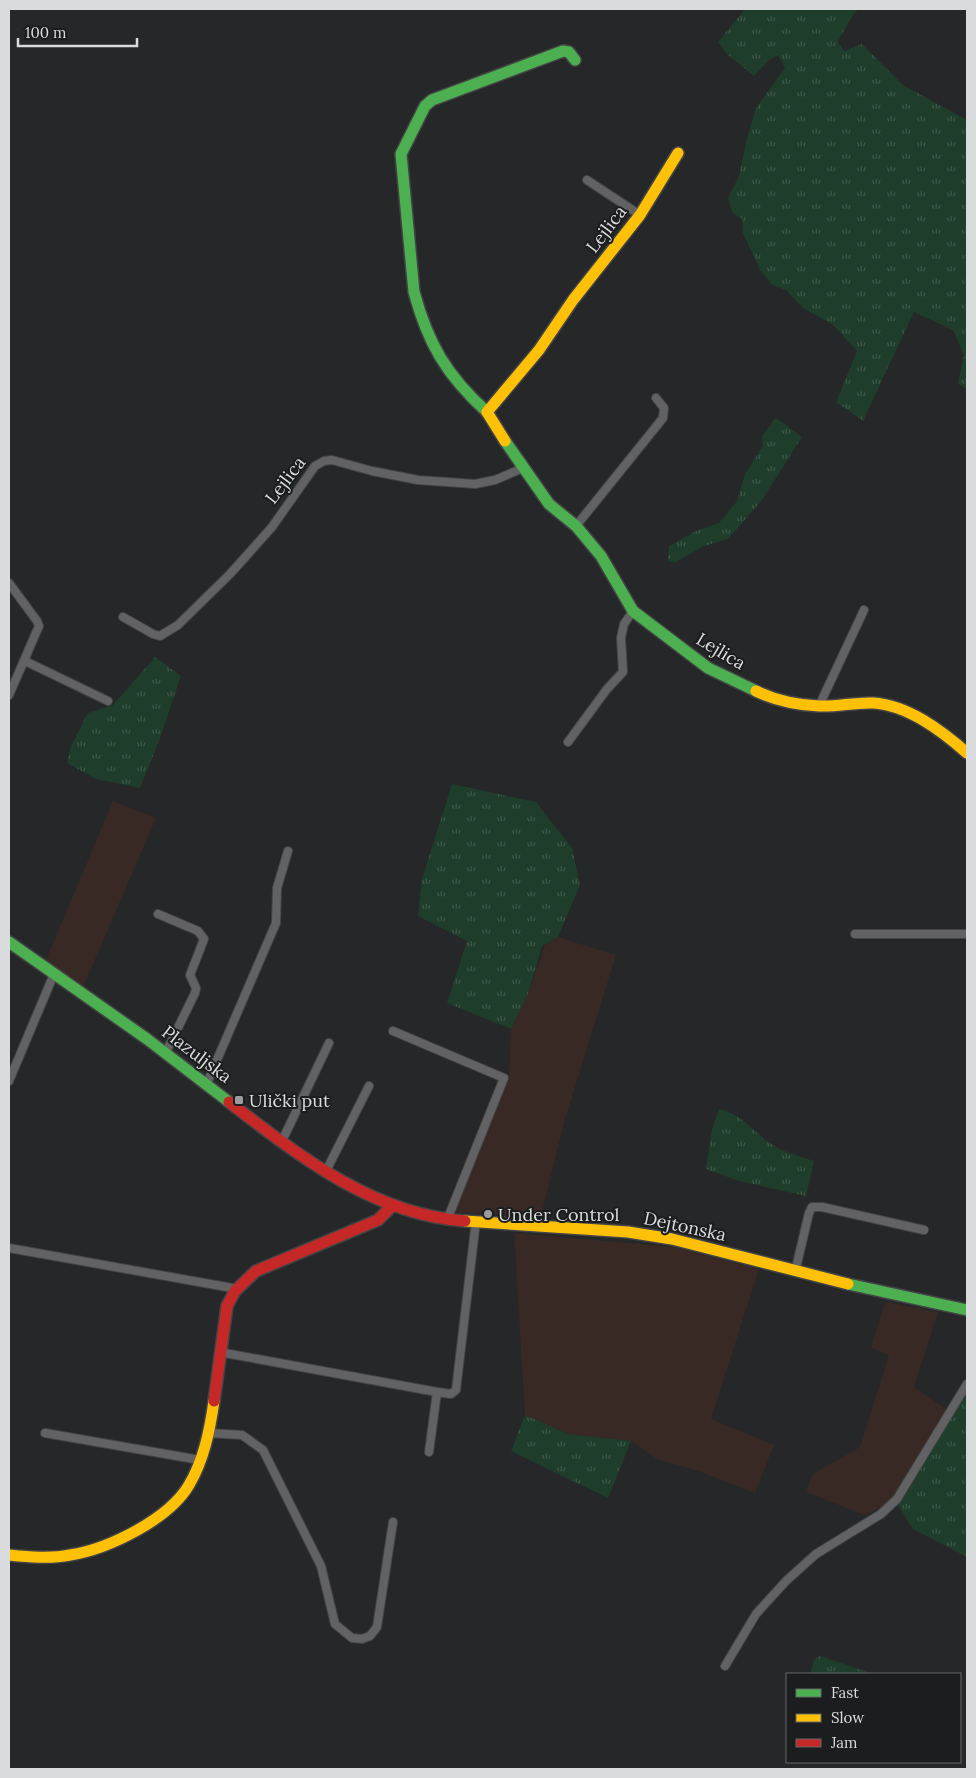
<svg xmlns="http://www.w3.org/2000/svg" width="976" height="1778" viewBox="0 0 976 1778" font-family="Lora,serif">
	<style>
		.commercial { fill: #392925 }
		.grass { fill: url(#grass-tufts) }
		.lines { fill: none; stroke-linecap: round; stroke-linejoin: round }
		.street-casing { stroke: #434445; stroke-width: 10 }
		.fast-casing { stroke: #434445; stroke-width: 14 }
		.slow-casing { stroke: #434445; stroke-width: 14 }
		.jam-casing { stroke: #434445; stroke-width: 14 }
		.street { stroke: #626264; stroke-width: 8 }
		.fast { stroke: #4caf50; stroke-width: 11 }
		.slow { stroke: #ffc107; stroke-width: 11 }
		.jam { stroke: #c62828; stroke-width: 11 }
		.poi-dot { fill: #9a9c9d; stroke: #1b1d1f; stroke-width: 2 }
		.labels { text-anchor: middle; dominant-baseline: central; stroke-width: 4; stroke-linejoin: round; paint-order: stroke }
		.street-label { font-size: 18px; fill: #d9dbdc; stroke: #1b1d1f }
		.poi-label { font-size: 18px; fill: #d9dbdc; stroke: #1b1d1f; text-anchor: start }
	</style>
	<defs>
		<pattern id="grass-tufts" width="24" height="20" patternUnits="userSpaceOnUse" patternTransform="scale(1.25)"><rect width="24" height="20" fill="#1f3d2b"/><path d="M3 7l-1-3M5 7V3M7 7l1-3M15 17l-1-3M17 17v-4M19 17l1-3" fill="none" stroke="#3f5849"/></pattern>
	</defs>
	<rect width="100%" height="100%" fill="#262728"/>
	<g class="commercial">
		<polygon points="113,801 156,818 83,987 46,960"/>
		<polygon points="558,937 616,955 565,1119 541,1216 447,1212 509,1079 511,1029 528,994 545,945"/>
		<polygon points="514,1233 674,1247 759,1269 711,1419 774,1445 755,1493 698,1471 657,1459 631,1441 568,1434 525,1415"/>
		<polygon points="885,1302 938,1312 914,1387 949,1411 892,1503 864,1515 806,1492 813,1474 860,1447 889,1355 871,1348"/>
	</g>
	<g class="grass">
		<polygon points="745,9 859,9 854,13 838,41 844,51 862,44 903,85 967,120 967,390 958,383 964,355 953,330 914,312 863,421 836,402 857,351 833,325 803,308 786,290 772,285 760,270 743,233 742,219 732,212 728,198 739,176 747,138 756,108 785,68 778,55 769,60 754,76 728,55 718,42"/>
		<polygon points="776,418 802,437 762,500 728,539 704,546 674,563 668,561 669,546 698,530 719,523 737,501 745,474 763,446 762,436"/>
		<polygon points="155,657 181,676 159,741 140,788 96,779 67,763 71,746 88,713 113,705"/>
		<polygon points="452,784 536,802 572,848 580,885 558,937 542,946 528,994 511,1029 447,1003 467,941 418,916 422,879"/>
		<path d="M 719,1109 C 742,1115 749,1127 767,1141 C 780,1151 798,1156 814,1161 L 806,1196 L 739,1181 L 706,1169 L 712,1129 Z"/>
		<polygon points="967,1390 967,1557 913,1529 898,1505"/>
		<polygon points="525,1415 568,1434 631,1441 608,1498 511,1451"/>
		<polygon points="820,1656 873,1674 810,1674 814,1660"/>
	</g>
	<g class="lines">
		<g class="street-casing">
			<g id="street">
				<polyline points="587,180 640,215"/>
				<polyline points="576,526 663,418 664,408 656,398"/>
				<polyline points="9,583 37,621 39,626 9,695"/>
				<polyline points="123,617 153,634 160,636 178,625 230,574 272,527 315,466 324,461 332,460 372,471 418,480 475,484 495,480 523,468"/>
				<polyline points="25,661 108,701"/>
				<polyline points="819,706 864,610"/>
				<polyline points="568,742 607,689 623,672 621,638 624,624 633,611"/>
				<polyline points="158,914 198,931 204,939 190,975 196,988 195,993 166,1052"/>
				<polyline points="855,934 967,934"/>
				<polyline points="393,1031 504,1078 447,1220"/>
				<polyline points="9,1081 54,974"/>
				<polyline points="207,1083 276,923 277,888 288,851"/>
				<polyline points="281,1143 329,1043"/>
				<polyline points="326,1171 369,1086"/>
				<polyline points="9,1248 238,1289"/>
				<polyline points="795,1272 809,1213 812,1207 822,1207 924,1230"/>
				<polyline points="219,1352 437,1392"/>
				<polyline points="45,1433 200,1460"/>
				<polyline points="208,1433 242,1435 263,1450 321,1566 335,1624 352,1638 362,1639 370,1636 377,1627 393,1522"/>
				<polyline points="429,1452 437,1392 451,1394 456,1390 476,1221"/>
				<polyline points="725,1666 756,1614 786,1581 816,1554 881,1514 897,1499 967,1384"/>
			</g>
		</g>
		<g class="fast-casing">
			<g id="fast">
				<path d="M 487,412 C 447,376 428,344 414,292 L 401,154 L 425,106 L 432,100 L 563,51 L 569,52 L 575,60"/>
				<polyline points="505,441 549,504 576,526 601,556 633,611 708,668 756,691"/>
				<polyline points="9,942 147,1039 229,1102"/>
				<polyline points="848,1284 967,1310"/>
			</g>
		</g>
		<g class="slow-casing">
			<g id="slow">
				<polyline points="505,441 487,412 539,350 573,300 640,215 678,153"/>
				<path d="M 756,691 C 774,700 798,705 819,706 C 837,707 855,702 873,703 C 908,705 942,731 967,753"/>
				<polyline points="465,1221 628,1232 672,1239 848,1284"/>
				<path d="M 9,1555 C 29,1557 50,1559 70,1555 C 109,1549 169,1519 189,1485 C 204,1460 210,1429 214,1401"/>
			</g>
		</g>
		<g class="jam-casing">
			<g id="jam">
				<path d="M 229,1102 C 299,1156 374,1215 465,1221"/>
				<polyline points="214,1401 227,1306 235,1291 256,1271 378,1220 391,1207"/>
			</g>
		</g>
		<use href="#street" class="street"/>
		<use href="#fast" class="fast"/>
		<use href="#slow" class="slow"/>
		<use href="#jam" class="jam"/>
	</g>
	<g class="poi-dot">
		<rect x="234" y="1095" width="10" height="10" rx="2.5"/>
		<circle cx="488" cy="1214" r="5"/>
	</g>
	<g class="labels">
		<g class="street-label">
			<text transform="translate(606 229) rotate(-53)">Lejlica</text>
			<text transform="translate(285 480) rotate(-53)">Lejlica</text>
			<text transform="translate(721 651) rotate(31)">Lejlica</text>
			<text transform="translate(197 1054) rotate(37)">Plazuljska</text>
			<text transform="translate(685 1226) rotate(12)">Dejtonska</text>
		</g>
		<g class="poi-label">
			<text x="249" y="1100">Ulički put</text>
			<text x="498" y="1214">Under Control</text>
		</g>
	</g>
	<rect width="976" height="1778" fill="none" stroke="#d9dbdc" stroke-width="20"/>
	<rect x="786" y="1673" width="175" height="90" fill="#1b1d1f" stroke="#67696b"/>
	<rect x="796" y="1689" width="25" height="8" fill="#4caf50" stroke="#67696b"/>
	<text x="831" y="1698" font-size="15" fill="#d9dbdc">Fast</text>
	<rect x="796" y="1714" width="25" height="8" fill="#ffc107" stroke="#67696b"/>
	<text x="831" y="1723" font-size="15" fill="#d9dbdc">Slow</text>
	<rect x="796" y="1739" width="25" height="8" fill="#c62828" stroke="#67696b"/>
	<text x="831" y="1748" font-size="15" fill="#d9dbdc">Jam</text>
	<path d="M18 38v8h119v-8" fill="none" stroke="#d9dbdc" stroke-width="2.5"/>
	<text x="25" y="38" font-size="15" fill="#d9dbdc" stroke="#1b1d1f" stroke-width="4" paint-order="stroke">100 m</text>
</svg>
